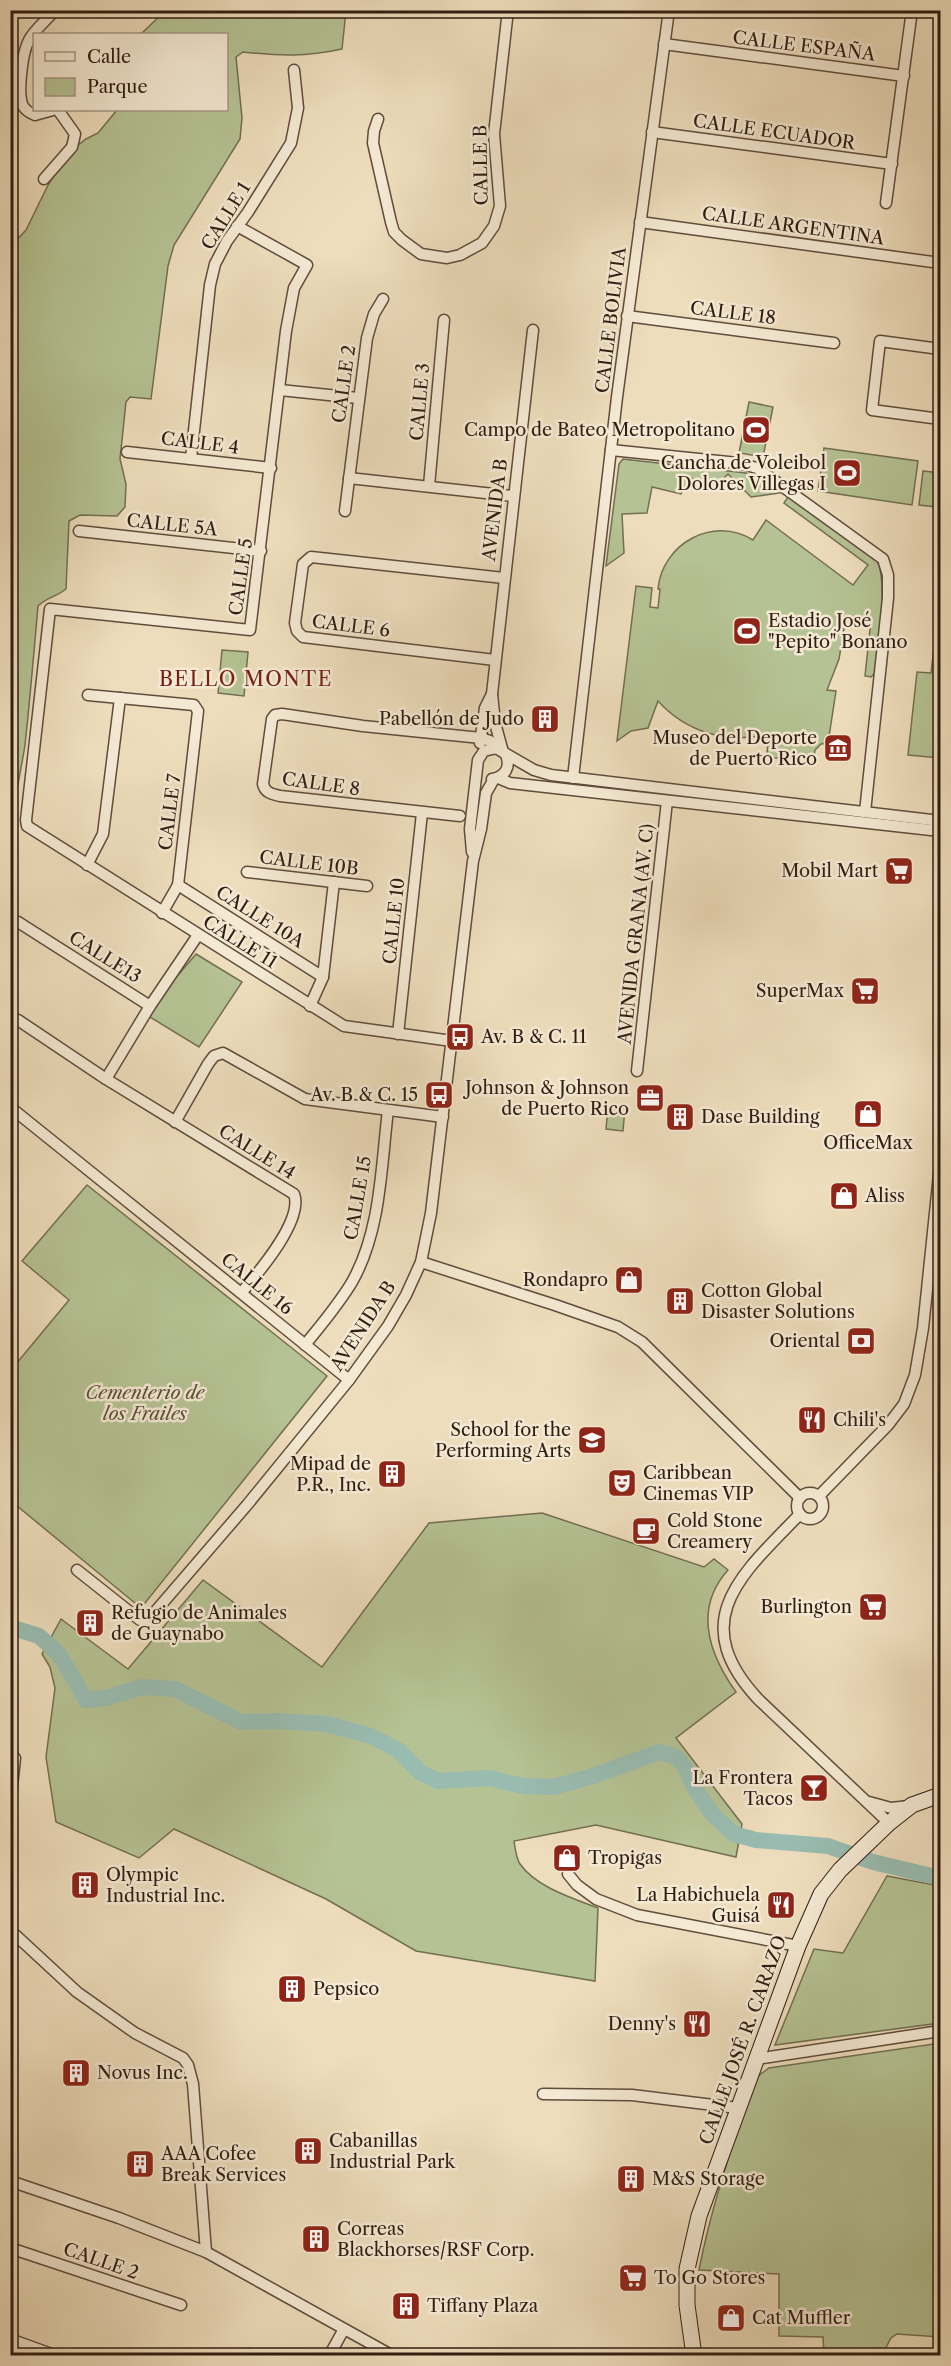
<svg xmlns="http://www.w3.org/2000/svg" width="951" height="2366" viewBox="0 0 951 2366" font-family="'Libre Caslon Text',serif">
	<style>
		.green { fill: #b5c293; stroke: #726f52; stroke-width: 1.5 }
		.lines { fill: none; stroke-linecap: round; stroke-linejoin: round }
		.river { stroke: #99bcb1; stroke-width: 16 }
		.street-casing { stroke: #604c3c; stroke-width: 13 }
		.secondary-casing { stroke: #301c11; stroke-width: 17 }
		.street { stroke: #f4e9d3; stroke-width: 10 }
		.secondary { stroke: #f4e9d3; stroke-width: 15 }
		.labels { text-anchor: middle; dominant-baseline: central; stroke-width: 5; stroke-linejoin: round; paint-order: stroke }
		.street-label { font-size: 18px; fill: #301c11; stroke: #f4e9d3 }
		.poi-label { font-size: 18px; fill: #301c11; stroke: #f4e9d3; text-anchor: start }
		.park-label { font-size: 18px; font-style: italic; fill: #584e38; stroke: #f4e9d3 }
		.neighbourhood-label { font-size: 20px; letter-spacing: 1.5px; fill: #7a1f14; stroke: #f4e9d3 }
	</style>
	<rect width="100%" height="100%" fill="#eeddbc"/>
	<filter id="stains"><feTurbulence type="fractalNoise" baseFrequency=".00333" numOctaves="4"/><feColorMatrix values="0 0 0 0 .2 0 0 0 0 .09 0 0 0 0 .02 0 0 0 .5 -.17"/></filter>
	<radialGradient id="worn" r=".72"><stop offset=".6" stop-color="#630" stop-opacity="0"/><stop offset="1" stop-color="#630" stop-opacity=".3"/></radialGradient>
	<g class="green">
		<path d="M 165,11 L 346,11 L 342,49 C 305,57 280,56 243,52 L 236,57 L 242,118 L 240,139 L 174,245 L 168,266 L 151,399 L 130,397 L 126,402 L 120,459 L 126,484 L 125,507 L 117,516 L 80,515 L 69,521 L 66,589 C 56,597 47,597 38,606 C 34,652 30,699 25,745 C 21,773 11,807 15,833 L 11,837 L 11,246 L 26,230 L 48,185 L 68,153 L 86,139 L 98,133 L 117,110 L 226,110 L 226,34 L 141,34 Z"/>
		<polygon points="749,402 773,407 763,457 739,453"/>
		<polygon points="824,448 918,461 912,505 818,491"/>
		<polygon points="623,459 746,473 779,493 751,497 728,474 714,488 691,478 681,494 652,487 647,513 622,514 624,553 606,566 619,464"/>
		<polygon points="923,471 940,473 937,507 919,505"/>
		<path d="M 789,495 L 877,561 C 887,577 880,653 875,673 L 871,677 L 865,676 L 871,620 L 846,617 L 839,659 L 827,690 L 836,691 L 828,743 L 821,744 L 815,750 L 814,756 L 806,755 L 805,758 L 767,758 L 768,734 C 728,744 687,733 658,701 L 648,728 L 631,731 L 617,741 L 636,586 L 652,588 L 650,607 L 658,608 L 660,589 L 658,589 C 662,544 713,515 753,540 L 766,520 L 853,585 L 868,565 L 784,503 Z"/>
		<polygon points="940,641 940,758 908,755 917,672 931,673 934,648"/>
		<polygon points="222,650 248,652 244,696 218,693"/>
		<polygon points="196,954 242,982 199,1047 145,1014"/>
		<polygon points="608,1106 625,1108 623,1131 606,1129"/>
		<polygon points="87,1185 327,1376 141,1608 11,1501 11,1370 69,1300 22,1261"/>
		<path d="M 542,1513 L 704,1567 L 714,1559 L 728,1570 C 693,1609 709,1654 736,1692 L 676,1738 L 742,1824 L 736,1857 L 596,1825 L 514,1841 C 515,1847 516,1858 520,1864 C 536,1887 572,1898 598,1908 L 595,1981 L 416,1951 L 326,1899 L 174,1829 L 139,1858 L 56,1822 L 46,1757 L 55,1688 L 50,1667 L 42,1654 L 61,1619 L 128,1669 L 203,1580 L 322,1667 L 429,1523 Z"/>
		<polygon points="887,1876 940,1886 940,2023 775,2045 814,1949 843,1953"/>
		<path d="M 940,2043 L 940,2337 L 897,2334 L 891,2338 L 882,2355 L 824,2355 L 823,2337 L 779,2336 L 779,2274 L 699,2270 C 711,2208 731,2149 751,2089 L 758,2076 L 769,2068 Z"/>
	</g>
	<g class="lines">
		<polyline class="river" points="10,1627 39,1636 59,1654 86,1700 106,1698 142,1687 175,1689 241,1722 277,1721 327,1724 371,1736 398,1750 420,1772 438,1781 488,1778 523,1786 553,1787 590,1777 659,1752 676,1757 685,1767 695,1789 713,1815 734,1834 756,1840 828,1846 873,1862 940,1878"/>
		<g class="street-casing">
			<g id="street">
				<polyline points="664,44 904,76"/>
				<path d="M 53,110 L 35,115 C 30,113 26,111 23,106 C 17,94 22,53 29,40 C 35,29 47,20 55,10"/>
				<polyline points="378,119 374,131 373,143 391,222 394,232 402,240 421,254 447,258 460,255 482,243 494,226 500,206 494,134 508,10"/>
				<polyline points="652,132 892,164"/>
				<polyline points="44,179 72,147 75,134 58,110"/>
				<polyline points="886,203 912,10"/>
				<polyline points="640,222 940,263"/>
				<polyline points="237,226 307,265 294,288 286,331 250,630 50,609 26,820 27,826 344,1026 452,1041"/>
				<polyline points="627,316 834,343"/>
				<polyline points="940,349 880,341 872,410 940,419"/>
				<polyline points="280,390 358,398"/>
				<polyline points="611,450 738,463 757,468 883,559 888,575 888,598 865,812"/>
				<polyline points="127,452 271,468"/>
				<polyline points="191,458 210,285 215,264 227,241 248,212 291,143 298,108 294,70"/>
				<polyline points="349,478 513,496"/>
				<polyline points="429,486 444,320"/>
				<polyline points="345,511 367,338 374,314 383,299"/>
				<polyline points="79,531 261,551"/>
				<polyline points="495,660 303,637 297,631 295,623 303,564 311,557 504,578"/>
				<polyline points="88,695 194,705 198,711 178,885 162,913"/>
				<polyline points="480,743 485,708 492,694"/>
				<polyline points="503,752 495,723 492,694 533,330"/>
				<polyline points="498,778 510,783 940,831"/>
				<polyline points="573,778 617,397 669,10"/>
				<path d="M 492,779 C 505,777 511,767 506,755"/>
				<path d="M 460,816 L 280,796 C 272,794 265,793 263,784 L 272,719 L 275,715 L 282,714 L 363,726 L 481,738 L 490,741 L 496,748"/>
				<polyline points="472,852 470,829 478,760 484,751 496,748 534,770 551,775 940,821"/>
				<polyline points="87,865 103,834 120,698"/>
				<polyline points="247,872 367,886"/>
				<polyline points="178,885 323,977"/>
				<polyline points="18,922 150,1006"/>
				<polyline points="310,1006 323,977 334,882"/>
				<path d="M 18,1020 L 106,1079 L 294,1194 C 304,1220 258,1273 242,1292"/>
				<polyline points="398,1034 422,813"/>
				<polyline points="637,1071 667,801"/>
				<polyline points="106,1079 150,1006 198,935"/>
				<polyline points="10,1107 349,1380"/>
				<polyline points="175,1122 208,1064 214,1056 223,1053 305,1099 443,1117"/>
				<polyline points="421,1262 555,1305 618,1327 642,1342 800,1498"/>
				<path d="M 305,1345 C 321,1325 339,1304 352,1282 C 381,1231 381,1167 388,1110"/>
				<circle cx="810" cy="1506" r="13"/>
				<polyline points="819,1496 888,1425 904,1404 915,1375 923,1328 940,1165"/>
				<path d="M 800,1514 C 742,1574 685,1620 758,1699 L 889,1823"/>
				<polyline points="77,1570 140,1620 148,1620 247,1505 349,1380 388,1326 406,1295 421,1262 431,1213 473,861 481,829 486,793 494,779"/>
				<polyline points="869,1802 891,1808 909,1806"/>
				<polyline points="10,1805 15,1758"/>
				<polyline points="568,1874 577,1885 596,1899 637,1915 798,1946"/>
				<polyline points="10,1930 77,1992 135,2033 183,2058 188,2065 193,2084 206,2252"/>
				<polyline points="756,2059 940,2031"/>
				<polyline points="543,2094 632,2095 738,2108"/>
				<polyline points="10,2181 119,2218 206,2252 393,2356"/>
				<polyline points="10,2248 181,2305"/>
				<polyline points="10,2339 57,2356"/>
				<polyline points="248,2356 249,2354"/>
				<polyline points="329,2356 344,2329"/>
			</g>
		</g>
		<g class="secondary-casing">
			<polyline id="secondary" points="694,2356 687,2305 687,2269 699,2216 798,1946 821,1894 840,1870 889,1823 912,1805 940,1795"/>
		</g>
		<use href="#street" class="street"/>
		<use href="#secondary" class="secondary"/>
	</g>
	<defs>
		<g id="stadium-square" transform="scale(1.5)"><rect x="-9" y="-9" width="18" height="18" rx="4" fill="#8f2418" stroke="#f4e9d3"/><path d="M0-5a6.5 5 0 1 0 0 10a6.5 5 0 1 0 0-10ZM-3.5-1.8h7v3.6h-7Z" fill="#fff"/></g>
		<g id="building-square" transform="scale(1.5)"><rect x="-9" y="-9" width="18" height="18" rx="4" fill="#8f2418" stroke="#f4e9d3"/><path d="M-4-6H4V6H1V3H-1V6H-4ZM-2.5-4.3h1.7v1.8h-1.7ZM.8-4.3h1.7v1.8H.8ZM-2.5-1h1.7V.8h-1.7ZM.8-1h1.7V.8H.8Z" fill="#fff"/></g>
		<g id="museum-square" transform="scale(1.5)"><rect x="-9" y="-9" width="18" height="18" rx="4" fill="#8f2418" stroke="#f4e9d3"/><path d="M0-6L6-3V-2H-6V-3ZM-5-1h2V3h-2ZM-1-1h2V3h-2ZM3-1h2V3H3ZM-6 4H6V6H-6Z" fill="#fff"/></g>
		<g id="supermarket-square" transform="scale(1.5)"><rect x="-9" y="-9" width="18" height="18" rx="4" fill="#8f2418" stroke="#f4e9d3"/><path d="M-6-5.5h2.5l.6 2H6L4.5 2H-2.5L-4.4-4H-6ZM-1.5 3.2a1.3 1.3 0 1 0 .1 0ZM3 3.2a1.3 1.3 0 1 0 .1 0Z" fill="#fff"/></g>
		<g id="bus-square" transform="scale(1.5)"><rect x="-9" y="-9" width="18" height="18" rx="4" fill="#8f2418" stroke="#f4e9d3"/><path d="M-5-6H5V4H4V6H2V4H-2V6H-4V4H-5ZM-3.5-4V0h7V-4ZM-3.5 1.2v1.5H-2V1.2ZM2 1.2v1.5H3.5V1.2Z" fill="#fff"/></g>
		<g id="office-square" transform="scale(1.5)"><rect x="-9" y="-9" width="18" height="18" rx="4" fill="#8f2418" stroke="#f4e9d3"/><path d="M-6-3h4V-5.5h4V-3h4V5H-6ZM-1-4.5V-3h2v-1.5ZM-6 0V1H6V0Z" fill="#fff"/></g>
		<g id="shop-square" transform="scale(1.5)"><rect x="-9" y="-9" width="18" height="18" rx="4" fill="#8f2418" stroke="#f4e9d3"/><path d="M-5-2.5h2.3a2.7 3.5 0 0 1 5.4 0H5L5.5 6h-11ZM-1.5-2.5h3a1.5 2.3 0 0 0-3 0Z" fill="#fff"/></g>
		<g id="bank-square" transform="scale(1.5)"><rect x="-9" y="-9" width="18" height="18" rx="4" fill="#8f2418" stroke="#f4e9d3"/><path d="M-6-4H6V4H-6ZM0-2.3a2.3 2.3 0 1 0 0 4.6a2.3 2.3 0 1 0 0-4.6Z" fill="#fff"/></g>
		<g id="restaurant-square" transform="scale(1.5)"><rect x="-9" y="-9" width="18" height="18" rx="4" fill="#8f2418" stroke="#f4e9d3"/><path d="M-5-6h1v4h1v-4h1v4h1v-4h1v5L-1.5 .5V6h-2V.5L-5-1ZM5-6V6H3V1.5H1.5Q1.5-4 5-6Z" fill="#fff"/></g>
		<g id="school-square" transform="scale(1.5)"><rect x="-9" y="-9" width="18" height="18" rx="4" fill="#8f2418" stroke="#f4e9d3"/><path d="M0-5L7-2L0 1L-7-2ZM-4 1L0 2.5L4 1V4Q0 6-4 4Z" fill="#fff"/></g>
		<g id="theatre-square" transform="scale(1.5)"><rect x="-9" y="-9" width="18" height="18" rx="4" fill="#8f2418" stroke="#f4e9d3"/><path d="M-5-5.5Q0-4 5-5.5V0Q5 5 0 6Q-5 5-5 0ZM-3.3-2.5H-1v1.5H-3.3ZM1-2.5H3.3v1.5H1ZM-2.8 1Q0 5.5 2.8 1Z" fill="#fff"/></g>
		<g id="cafe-square" transform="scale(1.5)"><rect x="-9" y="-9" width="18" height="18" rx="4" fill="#8f2418" stroke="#f4e9d3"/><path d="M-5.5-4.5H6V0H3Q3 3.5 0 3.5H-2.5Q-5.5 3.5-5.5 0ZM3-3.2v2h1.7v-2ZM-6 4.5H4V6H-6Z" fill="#fff"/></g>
		<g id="bar-square" transform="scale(1.5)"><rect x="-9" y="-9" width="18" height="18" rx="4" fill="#8f2418" stroke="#f4e9d3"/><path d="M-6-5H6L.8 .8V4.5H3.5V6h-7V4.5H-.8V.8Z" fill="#fff"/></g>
	</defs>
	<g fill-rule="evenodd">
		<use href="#stadium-square" x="756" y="430"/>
		<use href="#stadium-square" x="847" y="473"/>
		<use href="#stadium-square" x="747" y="631"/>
		<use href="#building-square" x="545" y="719"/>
		<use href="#museum-square" x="838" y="748"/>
		<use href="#supermarket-square" x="899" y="871"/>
		<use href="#supermarket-square" x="865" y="991"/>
		<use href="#bus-square" x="460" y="1037"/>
		<use href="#bus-square" x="439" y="1095"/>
		<use href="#office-square" x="650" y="1098"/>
		<use href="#shop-square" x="868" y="1114"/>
		<use href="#building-square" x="680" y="1117"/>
		<use href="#shop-square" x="844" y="1196"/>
		<use href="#shop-square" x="629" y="1280"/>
		<use href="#building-square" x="680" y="1301"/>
		<use href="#bank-square" x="861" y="1341"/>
		<use href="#restaurant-square" x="812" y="1420"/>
		<use href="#school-square" x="592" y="1440"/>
		<use href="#building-square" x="392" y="1474"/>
		<use href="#theatre-square" x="622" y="1483"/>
		<use href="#cafe-square" x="646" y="1531"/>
		<use href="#supermarket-square" x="873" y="1607"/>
		<use href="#building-square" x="90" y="1623"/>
		<use href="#bar-square" x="814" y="1788"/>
		<use href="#shop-square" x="567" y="1858"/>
		<use href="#building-square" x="85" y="1885"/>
		<use href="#restaurant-square" x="781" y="1905"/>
		<use href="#building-square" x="292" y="1989"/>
		<use href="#restaurant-square" x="697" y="2024"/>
		<use href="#building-square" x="76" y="2073"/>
		<use href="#building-square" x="308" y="2151"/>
		<use href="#building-square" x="140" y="2164"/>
		<use href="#building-square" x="631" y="2179"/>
		<use href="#building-square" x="316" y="2239"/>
		<use href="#supermarket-square" x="633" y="2278"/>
		<use href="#building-square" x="406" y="2306"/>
		<use href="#shop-square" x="731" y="2318"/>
	</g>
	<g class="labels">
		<g class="street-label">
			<text transform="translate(804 46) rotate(7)">CALLE ESPAÑA</text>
			<text transform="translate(774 132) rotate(8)">CALLE ECUADOR</text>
			<text transform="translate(481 165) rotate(-91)">CALLE B</text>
			<text transform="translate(226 216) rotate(-58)">CALLE 1</text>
			<text transform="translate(793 226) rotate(8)">CALLE ARGENTINA</text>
			<text transform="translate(733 313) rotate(7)">CALLE 18</text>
			<text transform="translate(611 320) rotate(-83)">CALLE BOLIVIA</text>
			<text transform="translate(344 384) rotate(-82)">CALLE 2</text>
			<text transform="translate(420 402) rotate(-85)">CALLE 3</text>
			<text transform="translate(200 443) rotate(7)">CALLE 4</text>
			<text transform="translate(495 510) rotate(-83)">AVENIDA B</text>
			<text transform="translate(172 525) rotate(6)">CALLE 5A</text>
			<text transform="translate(241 577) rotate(-82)">CALLE 5</text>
			<text transform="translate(351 626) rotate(7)">CALLE 6</text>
			<text transform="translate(321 784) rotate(8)">CALLE 8</text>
			<text transform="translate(170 812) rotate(-83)">CALLE 7</text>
			<text transform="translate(309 863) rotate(7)">CALLE 10B</text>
			<text transform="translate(260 917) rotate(32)">CALLE 10A</text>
			<text transform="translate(394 921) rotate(-84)">CALLE 10</text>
			<text transform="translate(636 934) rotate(-84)">AVENIDA GRANA (AV. C)</text>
			<text transform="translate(240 942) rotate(32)">CALLE 11</text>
			<text transform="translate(105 957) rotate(32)">CALLE13</text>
			<text transform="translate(257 1152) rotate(32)">CALLE 14</text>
			<text transform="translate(358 1198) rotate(-80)">CALLE 15</text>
			<text transform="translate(257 1284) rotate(39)">CALLE 16</text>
			<text transform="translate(363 1326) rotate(-57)">AVENIDA B</text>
			<text transform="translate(743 2040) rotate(-70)">CALLE JOSÉ R. CARAZO</text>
			<text transform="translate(101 2261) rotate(19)">CALLE 2</text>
		</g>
		<g class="poi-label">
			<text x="735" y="430" text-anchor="end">Campo de Bateo Metropolitano</text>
			<text x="826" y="463" text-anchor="end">Cancha de Voleibol<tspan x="826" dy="21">Dolores Villegas I</tspan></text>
			<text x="768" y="621">Estadio José<tspan x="768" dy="21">"Pepito" Bonano</tspan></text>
			<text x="524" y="719" text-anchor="end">Pabellón de Judo</text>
			<text x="817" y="738" text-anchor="end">Museo del Deporte<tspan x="817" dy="21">de Puerto Rico</tspan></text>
			<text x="878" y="871" text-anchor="end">Mobil Mart</text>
			<text x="844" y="991" text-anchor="end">SuperMax</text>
			<text x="481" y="1037">Av. B &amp; C. 11</text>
			<text x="629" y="1088" text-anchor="end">Johnson &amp; Johnson<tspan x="629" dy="21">de Puerto Rico</tspan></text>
			<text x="418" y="1095" text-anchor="end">Av. B &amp; C. 15</text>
			<text x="701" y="1117">Dase Building</text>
			<text x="868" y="1143" text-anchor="middle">OfficeMax</text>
			<text x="865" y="1196">Aliss</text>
			<text x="608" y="1280" text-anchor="end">Rondapro</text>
			<text x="701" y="1291">Cotton Global<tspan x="701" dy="21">Disaster Solutions</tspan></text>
			<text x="840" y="1341" text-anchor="end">Oriental</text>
			<text x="833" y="1420">Chili's</text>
			<text x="571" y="1430" text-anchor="end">School for the<tspan x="571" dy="21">Performing Arts</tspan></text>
			<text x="371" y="1464" text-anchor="end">Mipad de<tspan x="371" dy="21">P.R., Inc.</tspan></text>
			<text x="643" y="1473">Caribbean<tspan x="643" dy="21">Cinemas VIP</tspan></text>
			<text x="667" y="1521">Cold Stone<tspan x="667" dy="21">Creamery</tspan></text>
			<text x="852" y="1607" text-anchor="end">Burlington</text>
			<text x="111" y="1613">Refugio de Animales<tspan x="111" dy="21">de Guaynabo</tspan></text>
			<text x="793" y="1778" text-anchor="end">La Frontera<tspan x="793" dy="21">Tacos</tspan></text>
			<text x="588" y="1858">Tropigas</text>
			<text x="106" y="1875">Olympic<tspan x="106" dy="21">Industrial Inc.</tspan></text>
			<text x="760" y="1895" text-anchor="end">La Habichuela<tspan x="760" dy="21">Guisá</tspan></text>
			<text x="313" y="1989">Pepsico</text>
			<text x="676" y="2024" text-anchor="end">Denny's</text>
			<text x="97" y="2073">Novus Inc.</text>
			<text x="329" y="2141">Cabanillas<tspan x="329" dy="21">Industrial Park</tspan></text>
			<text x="161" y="2154">AAA Cofee<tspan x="161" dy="21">Break Services</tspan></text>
			<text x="652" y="2179">M&amp;S Storage</text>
			<text x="337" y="2229">Correas<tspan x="337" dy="21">Blackhorses/RSF Corp.</tspan></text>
			<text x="654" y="2278">To Go Stores</text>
			<text x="427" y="2306">Tiffany Plaza</text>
			<text x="752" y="2318">Cat Muffler</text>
		</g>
		<g class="park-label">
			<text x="145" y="1393">Cementerio de<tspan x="145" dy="21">los Frailes</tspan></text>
		</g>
		<g class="neighbourhood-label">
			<text x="246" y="679">BELLO MONTE</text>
		</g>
	</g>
	<rect width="951" height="2366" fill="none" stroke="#eeddbc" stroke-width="36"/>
	<rect x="12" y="12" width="927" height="2342" fill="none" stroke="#301c11" stroke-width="3"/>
	<rect x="18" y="18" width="915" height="2330" fill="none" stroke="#301c11" stroke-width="1.5"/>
	<rect x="33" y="33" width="195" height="78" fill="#f4e9d3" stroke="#a69785" stroke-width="1.5"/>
	<rect x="45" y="52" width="30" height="9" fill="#f4e9d3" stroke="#a69785" stroke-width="1.5"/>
	<text x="87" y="63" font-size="18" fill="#301c11">Calle</text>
	<rect x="45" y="78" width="30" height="18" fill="#b5c293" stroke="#a69785" stroke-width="1.5"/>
	<text x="87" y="93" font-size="18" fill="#301c11">Parque</text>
	<rect width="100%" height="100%" filter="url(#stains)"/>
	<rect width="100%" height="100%" fill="url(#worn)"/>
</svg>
